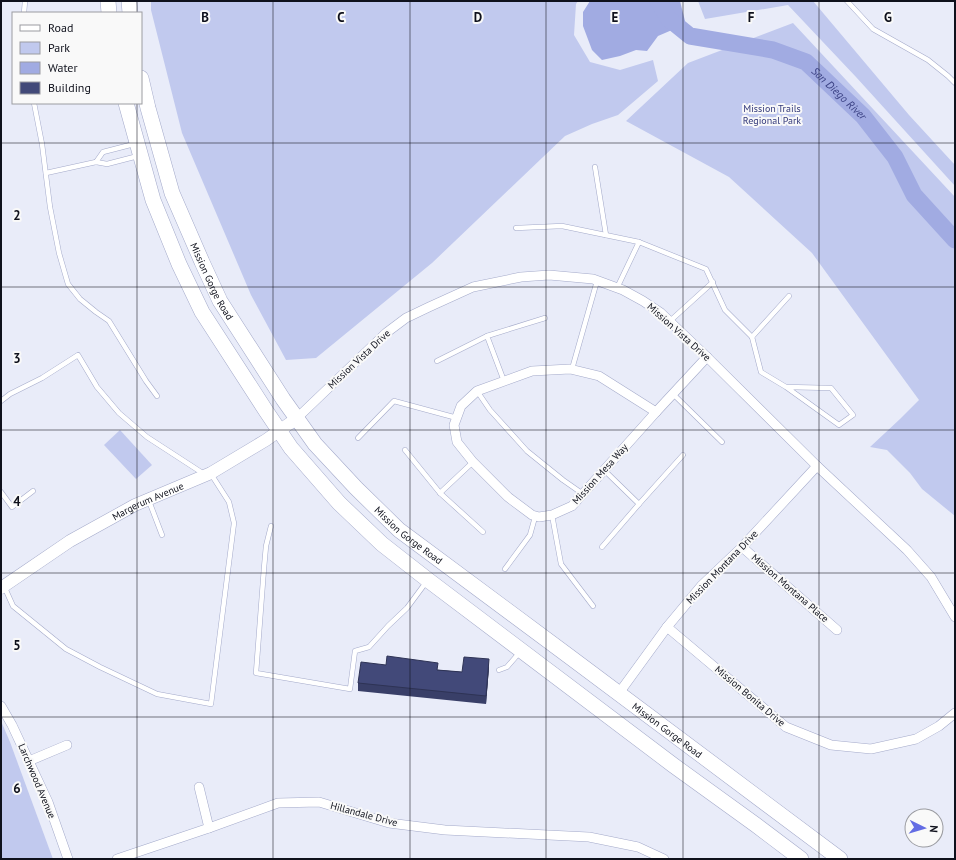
<svg xmlns="http://www.w3.org/2000/svg" width="956" height="860" viewBox="0 0 956 860" font-family="'PT Sans',sans-serif">
	<style>
		.green { fill: #c1c9ee }
		.water { fill: #a1abe2 }
		.lines { fill: none; stroke-linecap: round; stroke-linejoin: round }
		.river { stroke: #a1abe2; stroke-width: 17 }
		.service-casing { stroke: #a4aaca; stroke-width: 5.5 }
		.minor-casing { stroke: #a4aaca; stroke-width: 10 }
		.tertiary-casing { stroke: #a4aaca; stroke-width: 13 }
		.primary-casing { stroke: #a4aaca; stroke-width: 16 }
		.service { stroke: #fff; stroke-width: 4.5 }
		.minor { stroke: #fff; stroke-width: 9 }
		.tertiary { stroke: #fff; stroke-width: 12 }
		.primary { stroke: #fff; stroke-width: 15 }
		.wall { fill: #393f68 }
		.shaded-wall { fill: #2e3355 }
		.building { fill: #424979; stroke: #2e3355 }
		.grid { fill: none; stroke: #0f111c; stroke-width: 1; stroke-opacity: 0.55 }
		.labels { text-anchor: middle; dominant-baseline: central; stroke-width: 4; stroke-linejoin: round; paint-order: stroke }
		.park-label { font-size: 10px; fill: #32387a; stroke: #f9f9f9 }
		.street-label { font-size: 10px; fill: #0f111c; stroke: #f9f9f9 }
		.water-label { font-size: 11px; font-style: italic; fill: #3a4083; stroke: #f9f9f9 }
		.grid-label { font-size: 13px; text-anchor: middle; font-weight: bold; fill: #0f111c; stroke: #f9f9f9; stroke-width: 4; stroke-linejoin: round; paint-order: stroke }
	</style>
	<rect width="100%" height="100%" fill="#e9ecf9"/>
	<g class="green">
		<polygon points="151,1 578,1 576,4 574,35 590,62 620,70 653,60 658,81 618,115 592,124 565,136 432,263 316,358 286,360 251,295 182,133 151,10"/>
		<polygon points="698,1 813,1 909,115 955,165 955,186 856,77 788,5 705,19"/>
		<polygon points="793,23 955,197 955,516 922,489 910,473 887,450 870,447 900,419 919,400 812,253 729,177 626,121 688,63"/>
		<polygon points="120,430 152,465 136,479 104,445"/>
		<polygon points="1,721 10,742 53,859 1,859"/>
	</g>
	<polygon class="water" points="590,1 680,1 685,21 679,27 658,36 647,51 636,50 620,56 602,60 592,50 583,26 583,12"/>
	<g class="lines">
		<path class="river" id="s1" d="M 658,1 L 669,19 L 690,36 L 773,50 L 806,62 L 863,116 L 895,157 L 914,195 L 955,240"/>
		<g class="service-casing">
			<g id="service">
				<polyline points="847,1 873,29 928,60 948,76 955,83"/>
				<polyline points="24,13 25,1"/>
				<polyline points="34,103 42,144 50,207 59,253 68,284 80,299 96,312 109,321 146,381 157,396"/>
				<polyline points="96,162 103,152 134,144"/>
				<polyline points="595,167 606,235"/>
				<polyline points="46,173 96,162 107,164 138,156"/>
				<polyline points="516,228 562,226 639,242 617,288"/>
				<polyline points="639,242 706,269 725,310 752,337 761,372 786,387 839,425 853,415 831,388 786,387"/>
				<polyline points="670,321 713,282"/>
				<polyline points="752,337 789,296"/>
				<polyline points="437,361 487,336"/>
				<polyline points="572,369 597,281"/>
				<polyline points="504,381 487,336 545,318"/>
				<polyline points="477,391 490,410 527,451 563,480 583,494"/>
				<polyline points="673,394 722,442"/>
				<polyline points="1,401 10,394 42,378 78,355 97,387 119,413 147,437 204,474"/>
				<polyline points="358,438 394,401 457,418"/>
				<polyline points="405,450 440,493 483,532"/>
				<polyline points="1,492 12,507 33,491"/>
				<polyline points="440,493 473,462"/>
				<polyline points="149,501 162,535"/>
				<polyline points="639,504 683,455"/>
				<polyline points="552,515 561,564 593,606"/>
				<polyline points="271,526 266,546 264,568 256,673 350,689 355,651 369,647 388,626 407,608 427,581"/>
				<polyline points="602,547 639,504 604,470"/>
				<polyline points="505,569 530,535 535,517"/>
				<polyline points="4,586 13,606 66,649 100,667 157,694 211,704 234,523 229,502 211,474"/>
				<polyline points="499,670 507,667 520,652"/>
			</g>
		</g>
		<g class="minor-casing">
			<g id="minor">
				<polygon points="570,369 599,376 656,412 572,506 552,515 539,517 532,515 508,497 473,462 457,442 454,425 461,406 477,391 532,371"/>
				<polyline points="656,412 707,357"/>
				<polyline points="296,419 386,333 406,318 429,307 473,287 521,277 549,275 593,279 623,290 643,301 661,313 707,357 817,466 907,550 931,577 955,617"/>
				<polyline points="742,547 837,630"/>
				<polyline points="667,627 786,727 831,745 871,749 916,739 939,726 955,713"/>
				<polyline points="619,693 667,627 702,585 742,547 817,466"/>
				<polyline points="1,706 12,725 48,802 68,859"/>
				<polyline points="29,761 67,745"/>
				<polyline points="199,787 209,828"/>
				<polyline points="117,859 209,828 278,803 319,802 389,823 445,830 589,837 638,847 664,859"/>
			</g>
		</g>
		<g class="tertiary-casing">
			<g id="tertiary">
				<path id="s2" d="M 1,588 L 70,541 L 135,505 L 211,473 L 266,440 L 296,419"/>
			</g>
		</g>
		<g class="primary-casing">
			<g id="primary">
				<polyline points="108,1 109,13"/>
				<polyline points="129,1 130,13"/>
				<path id="s3" d="M 141,78 L 148,108 L 172,193 L 202,262 L 220,301 L 283,399 L 315,444 L 356,488 L 399,530 L 570,657 L 840,859"/>
				<polyline points="126,103 153,200 179,264 202,312 266,411 291,448 339,503 382,544 428,580 673,765 756,825 801,859"/>
			</g>
		</g>
		<use href="#service" class="service"/>
		<use href="#minor" class="minor"/>
		<use href="#tertiary" class="tertiary"/>
		<use href="#primary" class="primary"/>
	</g>
	<polygon class="wall" points="386,665 462,672 489,667 486,704 358,691 358,683"/>
	<polygon class="shaded-wall" points="489,659 489,667 486,704 486,696"/>
	<polygon class="building" points="387,656 438,663 437,670 462,672 464,657 489,659 486,696 358,683 361,662 386,665"/>
	<path class="grid" d="M 137,1 L 137,13M 273,1 L 273,859M 410,1 L 410,859M 546,1 L 546,859M 683,1 L 683,859M 819,1 L 819,859M 137,103 L 137,859M 1,143 L 955,143M 1,287 L 955,287M 1,430 L 955,430M 1,573 L 955,573M 1,717 L 955,717"/>
	<g class="labels">
		<g class="park-label">
			<text x="772" y="108">Mission Trails<tspan x="772" dy="12">Regional Park</tspan></text>
		</g>
		<g class="street-label">
			<text stroke="none"><textPath href="#s3" startOffset="216">Mission Gorge Road</textPath></text>
			<text transform="translate(679 332) rotate(42)">Mission Vista Drive</text>
			<text transform="translate(359 359) rotate(-43)">Mission Vista Drive</text>
			<text transform="translate(600 474) rotate(-48)">Mission Mesa Way</text>
			<text stroke="none"><textPath href="#s2" startOffset="171">Margerum Avenue</textPath></text>
			<text stroke="none"><textPath href="#s3" startOffset="540">Mission Gorge Road</textPath></text>
			<text transform="translate(722 567) rotate(-46)">Mission Montana Drive</text>
			<text transform="translate(790 588) rotate(41)">Mission Montana Place</text>
			<text transform="translate(750 696) rotate(40)">Mission Bonita Drive</text>
			<text stroke="none"><textPath href="#s3" startOffset="864">Mission Gorge Road</textPath></text>
			<text transform="translate(37 781) rotate(67)">Larchwood Avenue</text>
			<text transform="translate(364 814) rotate(15)">Hillandale Drive</text>
		</g>
		<g class="water-label">
			<text stroke="none"><textPath href="#s1" startOffset="213">San Diego River</textPath></text>
		</g>
	</g>
	<g class="grid-label">
		<text x="205" y="22">B</text>
		<text x="341" y="22">C</text>
		<text x="478" y="22">D</text>
		<text x="615" y="22">E</text>
		<text x="751" y="22">F</text>
		<text x="888" y="22">G</text>
		<text x="17" y="220">2</text>
		<text x="17" y="363">3</text>
		<text x="17" y="506">4</text>
		<text x="17" y="650">5</text>
		<text x="17" y="793">6</text>
	</g>
	<rect width="956" height="860" fill="none" stroke="#0f111c" stroke-width="4"/>
	<rect x="12" y="12" width="130" height="92" fill="#f9f9f9" stroke="#9b9ca1"/>
	<rect x="20" y="25" width="20" height="6" fill="#ffffff" stroke="#9b9ca1"/>
	<text x="48" y="32" font-size="12" fill="#0f111c">Road</text>
	<rect x="20" y="42" width="20" height="12" fill="#c1c9ee" stroke="#9b9ca1"/>
	<text x="48" y="52" font-size="12" fill="#0f111c">Park</text>
	<rect x="20" y="62" width="20" height="12" fill="#a1abe2" stroke="#9b9ca1"/>
	<text x="48" y="72" font-size="12" fill="#0f111c">Water</text>
	<rect x="20" y="82" width="20" height="12" fill="#424979" stroke="#9b9ca1"/>
	<text x="48" y="92" font-size="12" fill="#0f111c">Building</text>
	<g transform="translate(924 828) rotate(95)"><circle r="19" fill="#f9f9f9" stroke="#9b9ca1"/>
	<path d="M0-3L7 15L0 10L-7 15Z" fill="#636ce4"/>
	<text y="-6" font-size="11" font-weight="bold" text-anchor="middle" fill="#0f111c">N</text>
	</g>
</svg>
